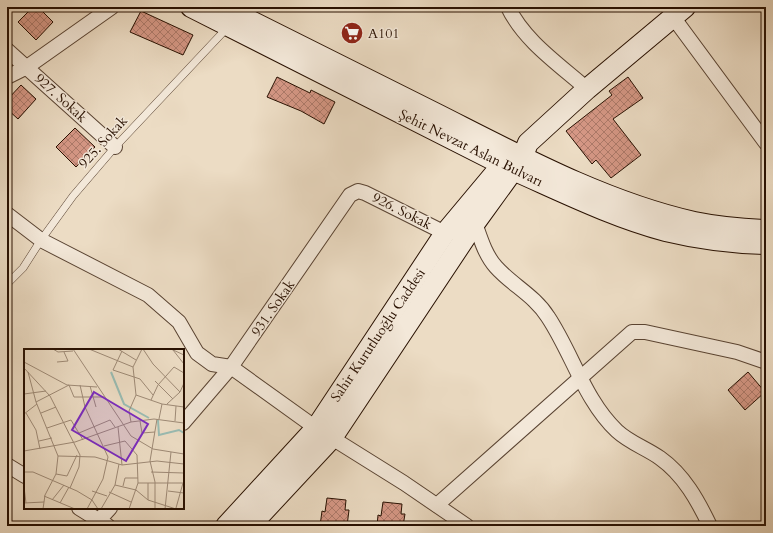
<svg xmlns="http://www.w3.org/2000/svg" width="773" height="533" viewBox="0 0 773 533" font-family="Cardo,serif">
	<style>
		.building { fill: url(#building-cross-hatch); stroke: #281001 }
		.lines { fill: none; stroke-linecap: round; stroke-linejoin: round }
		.lane-casing { stroke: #594332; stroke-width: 8 }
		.street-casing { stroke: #594332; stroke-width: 16 }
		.secondary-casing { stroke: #281001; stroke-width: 22 }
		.lane { stroke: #f3e8d9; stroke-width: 7 }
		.street { stroke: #f3e8d9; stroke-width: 14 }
		.secondary { stroke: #f3e8d9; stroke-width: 20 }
		.labels { text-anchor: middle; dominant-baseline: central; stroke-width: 3; stroke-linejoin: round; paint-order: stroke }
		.poi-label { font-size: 14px; fill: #281001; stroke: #f3e8d9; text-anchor: start }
		.street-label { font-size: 14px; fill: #281001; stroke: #f3e8d9 }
		.inset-river { fill: none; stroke: #99bcb3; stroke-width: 2 }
		.inset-road { fill: none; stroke: #9e8a76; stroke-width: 1 }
		.view { fill: #7b2cbf; fill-opacity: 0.15; stroke: #7b2cbf; stroke-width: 2 }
		.inset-edge { fill: none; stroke: #281001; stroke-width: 2 }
	</style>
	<defs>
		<pattern id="building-cross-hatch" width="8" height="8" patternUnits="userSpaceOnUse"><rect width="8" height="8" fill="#d59785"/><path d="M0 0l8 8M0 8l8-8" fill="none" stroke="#ad7a6a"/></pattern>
	</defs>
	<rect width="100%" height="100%" fill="#ecdcc4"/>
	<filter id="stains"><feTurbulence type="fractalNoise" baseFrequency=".005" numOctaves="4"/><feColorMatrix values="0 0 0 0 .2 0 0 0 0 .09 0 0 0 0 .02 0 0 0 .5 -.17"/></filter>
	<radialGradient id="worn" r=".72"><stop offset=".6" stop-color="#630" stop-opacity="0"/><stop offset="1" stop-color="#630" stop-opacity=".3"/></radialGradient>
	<g class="building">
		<polygon points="33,7 38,7 53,22 36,40 18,22"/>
		<polygon points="141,11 193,35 183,55 130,32"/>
		<polygon points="277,77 310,93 311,90 335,102 324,124 301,111 267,97"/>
		<polygon points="628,77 643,98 613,119 641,155 611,178 596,160 592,164 566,131 612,95 609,91"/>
		<polygon points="21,85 36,99 18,119 7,109 7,100"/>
		<polygon points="75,128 95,147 76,167 56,147"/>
		<polygon points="748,372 765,392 745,410 728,390"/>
		<polygon points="327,498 346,500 345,510 349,510 347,526 320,526 322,511 325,512"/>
		<polygon points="383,502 402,504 401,514 405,514 403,526 377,526 378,515 381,516"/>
	</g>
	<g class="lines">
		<g class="lane-casing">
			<polyline id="lane" points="7,284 23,268 41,240 73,196 115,147 227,28"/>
		</g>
		<g class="street-casing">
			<g id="street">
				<path d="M 508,7 C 524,41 560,65 587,89"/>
				<polyline points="673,17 766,143"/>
				<polyline points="7,50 115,147"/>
				<polyline points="7,77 27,67 112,7"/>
				<polyline points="7,214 41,240 148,295 179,322 197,353 212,364 231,367 316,428 404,483 467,526"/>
				<path d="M 475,223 C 480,237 485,255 496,267 C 512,285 535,296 548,317 C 572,353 585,401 617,431 C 630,443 646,448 660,458 C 684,475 698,501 710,526"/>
				<polyline points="183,423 231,367 350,195 358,191 365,193 445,233"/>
				<polyline points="7,465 25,476"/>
				<polyline points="437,505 632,332 645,332 737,352 766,362"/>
				<polyline points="79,508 108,526"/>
				<polyline points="99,520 110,508"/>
			</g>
		</g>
		<g class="secondary-casing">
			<g id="secondary">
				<path d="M 191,7 L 513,170 C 563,192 613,217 666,231 C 699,239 732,243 766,244"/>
				<path d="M 223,7 C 295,43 367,79 439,115 C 520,156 605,202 694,222 C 718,227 742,229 766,230"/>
				<polyline points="226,526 316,428 445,233 501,166"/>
				<polyline points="250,526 332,438 475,223 522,158 528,143 587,89 685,7"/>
			</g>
		</g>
		<use href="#lane" class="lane"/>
		<use href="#street" class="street"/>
		<use href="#secondary" class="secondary"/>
	</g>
	<defs>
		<g id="supermarket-disc" transform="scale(1.15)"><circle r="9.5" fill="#8f2418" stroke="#f3e8d9"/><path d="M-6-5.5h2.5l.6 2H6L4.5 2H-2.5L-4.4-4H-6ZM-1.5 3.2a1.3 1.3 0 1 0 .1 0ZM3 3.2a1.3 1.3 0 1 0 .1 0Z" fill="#fff"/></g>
	</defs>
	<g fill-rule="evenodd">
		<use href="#supermarket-disc" x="352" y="33"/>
	</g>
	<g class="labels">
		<g class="poi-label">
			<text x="368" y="33">A101</text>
		</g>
		<g class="street-label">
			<text transform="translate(61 98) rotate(42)">927. Sokak</text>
			<text transform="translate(103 142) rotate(-48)">925. Sokak</text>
			<text transform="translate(471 148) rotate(26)">Şehit Nevzat Aslan Bulvarı</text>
			<text transform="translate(402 211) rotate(27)">926. Sokak</text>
			<text transform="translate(273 308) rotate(-55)">931. Sokak</text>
			<text transform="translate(378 335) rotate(-56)">Sahir Kurutluoğlu Caddesi</text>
		</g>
	</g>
	<g transform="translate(24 349)">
		<rect width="160" height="160" fill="#ecdcc4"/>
		<path class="inset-river" d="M 87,23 L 100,55 L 125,69M 134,71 L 135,86 L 155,81 L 160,84"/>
		<path class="inset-road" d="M 29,0 L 34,3 L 49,2M 49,0 L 107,87 L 129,100 L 160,105M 65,0 L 109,18M 94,0 L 112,11M 119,0 L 129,15 L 156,43M 147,0 L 160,6M 149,1 L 160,15M 98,2 L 89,21 L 116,30 L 129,46M 0,13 L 43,36 L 73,38M 33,13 L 44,12 L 40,3M 0,19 L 26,47 L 56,106 L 55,118 L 46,139M 4,23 L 12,53 L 34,107 L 32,125 L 21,146 L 19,160M 131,32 L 149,50M 56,36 L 61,58 L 84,108 L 79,130 L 63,160M 66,37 L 72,58M 0,45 L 22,42M 112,46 L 138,55 L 160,58M 127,51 L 134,36 L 150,18 L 160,24M 12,53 L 45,36 L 50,48 L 80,48M 143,55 L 156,43 L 160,34M 2,64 L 12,81 L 16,100M 17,64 L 32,58M 0,65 L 13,55M 135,70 L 138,55M 116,72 L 118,84 L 131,83M 151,72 L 152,57M 107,73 L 105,62 L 112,46 L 109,18 L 118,0M 94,78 L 98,116M 23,79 L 47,71 L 59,91M 55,84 L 86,71 L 91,78M 15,92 L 28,89M 80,97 L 101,92 L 113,106 L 114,134 L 105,160M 0,102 L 51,93 L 107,73 L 130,70 L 160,74M 34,107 L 71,108 L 98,116 L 133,112 L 160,115M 0,123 L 9,123 L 53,142 L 68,151 L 74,160M 127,123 L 160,124M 32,125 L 43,127 L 53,106M 114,134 L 160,134M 91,136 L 95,115M 99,137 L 101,129 L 114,129M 0,138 L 2,154M 68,142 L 83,147M 144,142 L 160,144M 85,143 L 107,153M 20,147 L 51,160M 28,151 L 40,136M 124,151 L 124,134M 0,154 L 20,153M 36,154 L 45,138M 152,159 L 159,134M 77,160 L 91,136 L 112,141 L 124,151 L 152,160M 131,160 L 131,133 L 126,112 L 133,70M 141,160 L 147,103"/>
		<path class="view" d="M 70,43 L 124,75 L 102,112 L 48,81 Z"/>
		<rect width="160" height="160" class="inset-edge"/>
	</g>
	<rect width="773" height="533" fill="none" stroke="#ecdcc4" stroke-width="24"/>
	<rect x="8" y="8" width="757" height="517" fill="none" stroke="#281001" stroke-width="2"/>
	<rect x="12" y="12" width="749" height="509" fill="none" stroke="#281001"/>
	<rect width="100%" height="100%" filter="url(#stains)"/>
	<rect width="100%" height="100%" fill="url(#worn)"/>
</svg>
